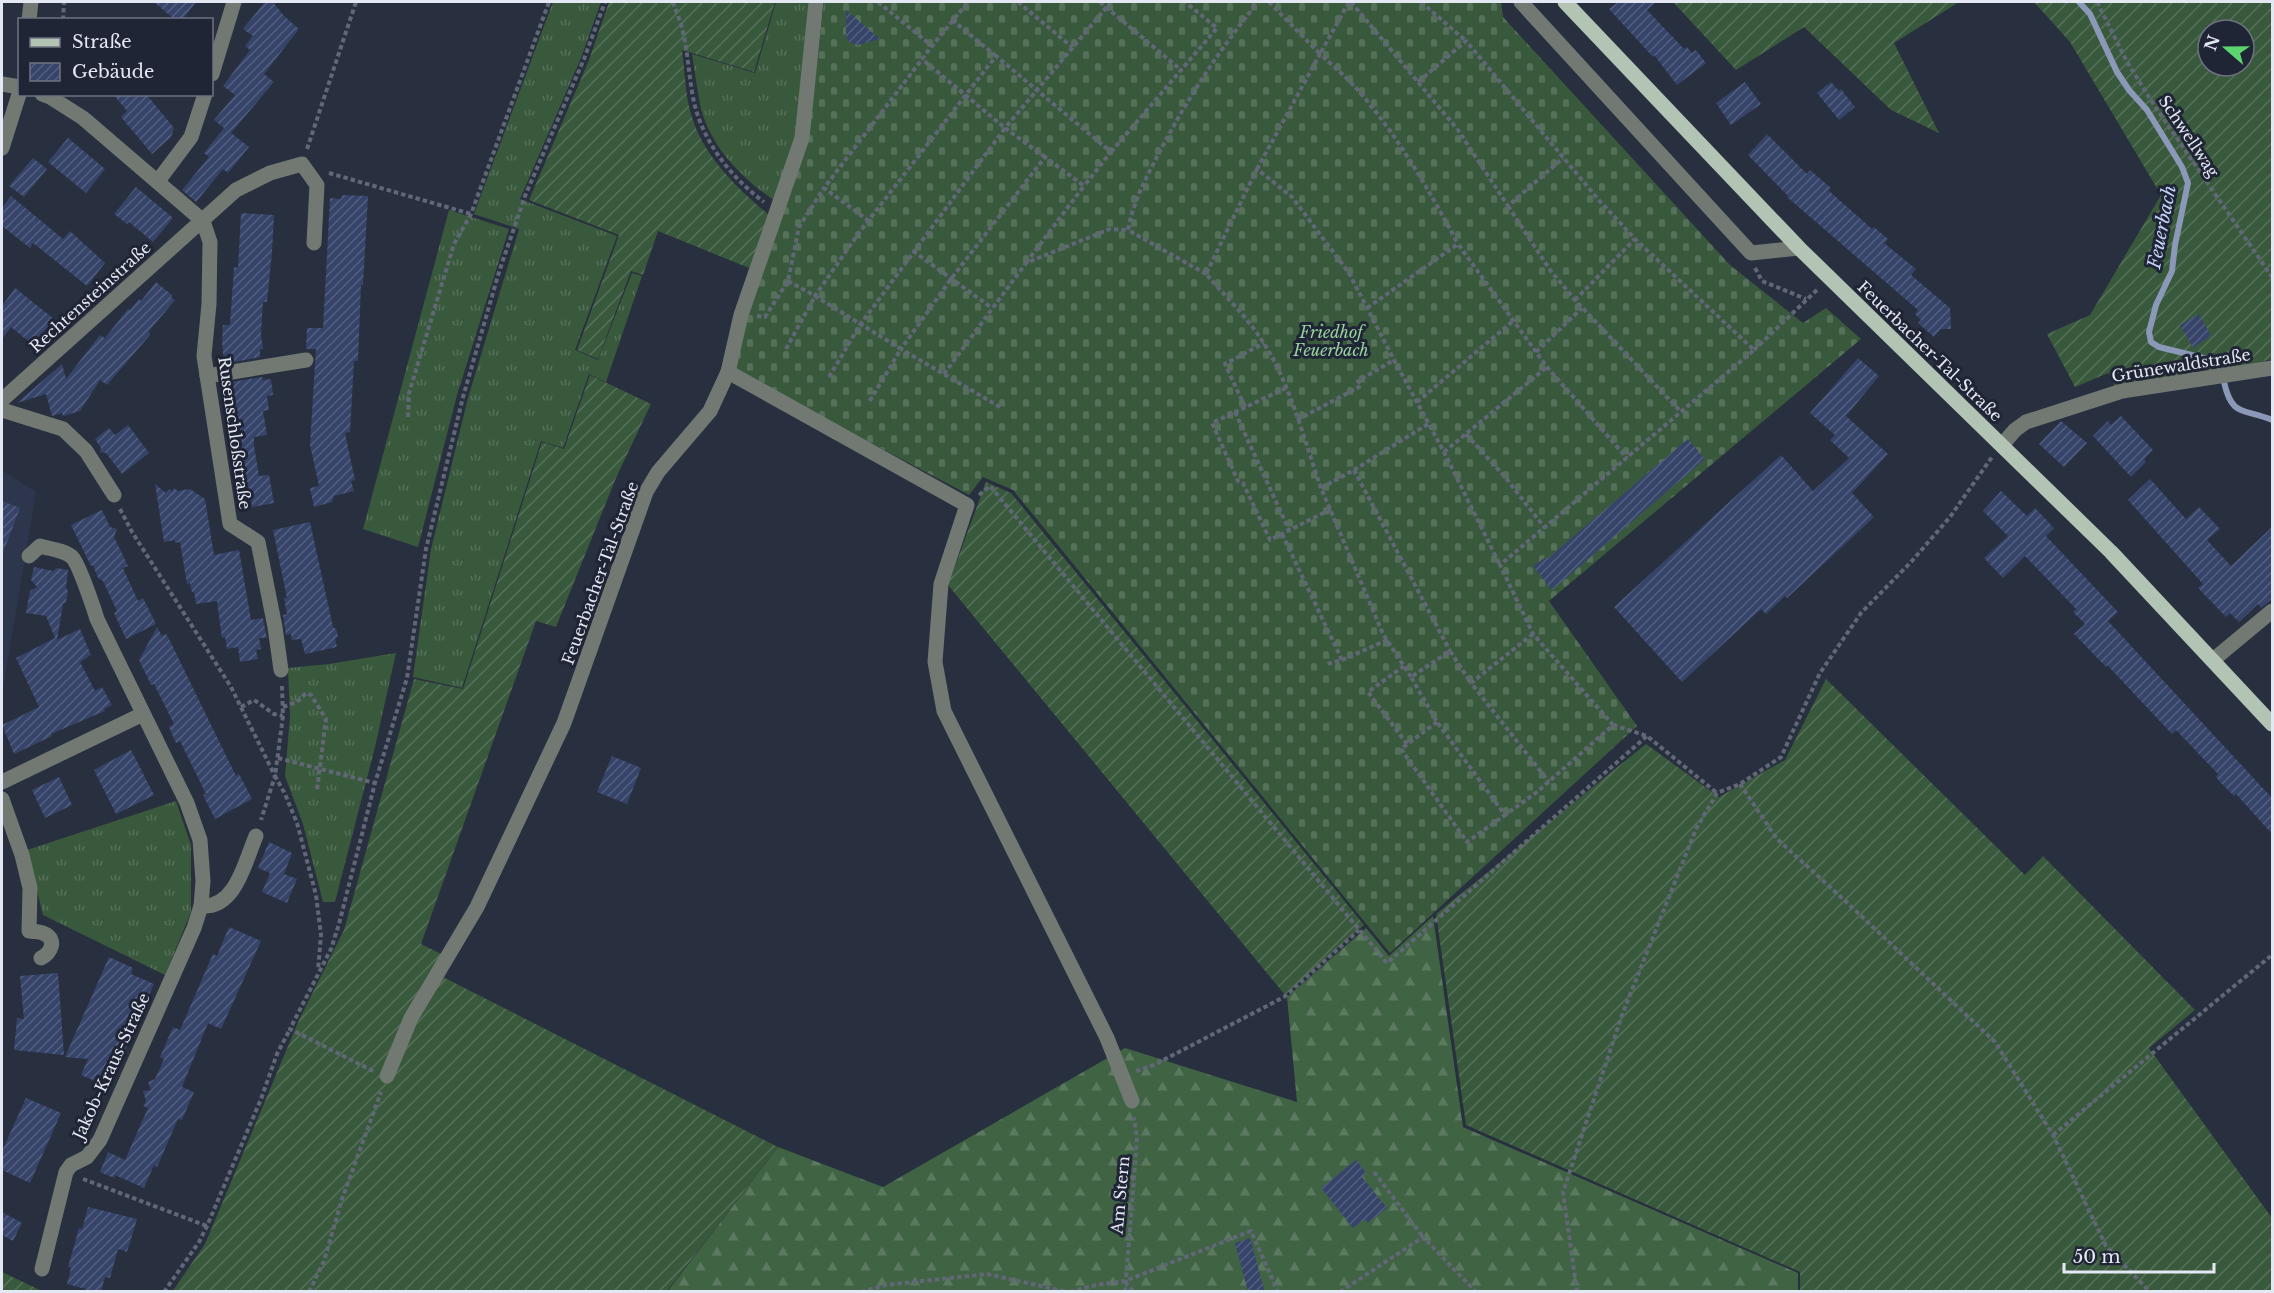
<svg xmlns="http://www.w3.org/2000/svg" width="2274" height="1293" viewBox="0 0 2274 1293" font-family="'Libre Baskerville',serif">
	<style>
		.built { fill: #2d364c }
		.grass { fill: url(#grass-tufts) }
		.forest { fill: url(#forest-firs) }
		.cemetery { fill: url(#cemetery-stones) }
		.garden { fill: url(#garden-furrows); fill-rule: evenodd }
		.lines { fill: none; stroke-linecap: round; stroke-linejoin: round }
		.stream { stroke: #8c98b8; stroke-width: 6 }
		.building { fill: url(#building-hatch) }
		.path { stroke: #616776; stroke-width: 4; stroke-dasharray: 4.5 3; stroke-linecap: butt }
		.minor { stroke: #717972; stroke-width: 15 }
		.major { stroke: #b3c3b4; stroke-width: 15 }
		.labels { text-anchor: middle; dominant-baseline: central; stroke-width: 6; stroke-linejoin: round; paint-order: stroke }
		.street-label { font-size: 16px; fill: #e4e8f3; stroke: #1f2535 }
		.park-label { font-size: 16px; font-style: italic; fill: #98d29c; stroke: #1f2535 }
		.water-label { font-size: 18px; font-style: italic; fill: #c5d5fd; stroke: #1f2535 }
	</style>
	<defs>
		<pattern id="grass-tufts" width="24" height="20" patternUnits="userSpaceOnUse" patternTransform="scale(1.5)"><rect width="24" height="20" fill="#39593c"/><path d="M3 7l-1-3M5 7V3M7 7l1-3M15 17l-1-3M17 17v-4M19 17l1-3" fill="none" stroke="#567159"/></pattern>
		<pattern id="forest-firs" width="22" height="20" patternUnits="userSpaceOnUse" patternTransform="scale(1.5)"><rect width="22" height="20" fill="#3f6343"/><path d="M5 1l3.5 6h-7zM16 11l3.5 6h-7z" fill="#5b795f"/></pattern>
		<pattern id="cemetery-stones" width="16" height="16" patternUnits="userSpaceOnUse" patternTransform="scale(1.5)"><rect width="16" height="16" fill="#39593c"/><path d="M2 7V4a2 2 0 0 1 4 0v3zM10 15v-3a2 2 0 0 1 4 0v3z" fill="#567159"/></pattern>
		<pattern id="garden-furrows" width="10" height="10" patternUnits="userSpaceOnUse" patternTransform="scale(1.5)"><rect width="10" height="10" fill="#39593c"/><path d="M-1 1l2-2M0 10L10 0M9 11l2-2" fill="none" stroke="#567159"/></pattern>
		<pattern id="building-hatch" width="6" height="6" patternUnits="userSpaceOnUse" patternTransform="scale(1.5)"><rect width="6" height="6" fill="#36446a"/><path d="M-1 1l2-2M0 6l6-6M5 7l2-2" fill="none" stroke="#535f80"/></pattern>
	</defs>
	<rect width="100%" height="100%" fill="#282f3f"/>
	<polygon class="built" points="2,470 36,492 2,695"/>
	<g class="grass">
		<polygon points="553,2 601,2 581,58 520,199 617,236 575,350 598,360 632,273 642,276 606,382 589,374 563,448 541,441 462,688 413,677 431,549 468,398 519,229 474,214"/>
		<path d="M 776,2 L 809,2 L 798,137 L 775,201 C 742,178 712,149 701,109 C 697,91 695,72 692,54 L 755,73 Z"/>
		<polygon points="449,210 509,229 457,395 418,547 363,529"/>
		<polygon points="396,653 375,747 335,902 323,902 303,824 285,776 290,716 288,668 329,664"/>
		<polygon points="176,801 191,845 191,912 165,975 43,915 27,850"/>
	</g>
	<polygon class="forest" points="1433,916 1463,1127 1798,1273 1798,1292 667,1292 778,1147 883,1187 1125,1048 1297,1102 1287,997 1366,928 1389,956"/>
	<polygon class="cemetery" points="824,2 1501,2 1503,17 1730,265 1803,323 1826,308 1861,339 1549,601 1637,726 1390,953 1013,490 983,477 969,495 734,370 748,308 808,141"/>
	<g class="garden">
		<path d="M 609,2 L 775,2 L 754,72 L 682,50 C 685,70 685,94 691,114 C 703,156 736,187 769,215 L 749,268 L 658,231 L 643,275 L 631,271 L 598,359 L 577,350 L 619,235 L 529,200 L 589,60 Z"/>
		<polygon points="1673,2 1959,2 1894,43 1939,133 1891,110 1804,27 1736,70"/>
		<path d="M 2034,2 L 2272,2 L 2272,359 L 2121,398 L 2108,373 L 2075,387 L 2047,334 L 2090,315 L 2161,195 L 2070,42 ZM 2208,30 L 2244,30 L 2244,66 L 2208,66 Z"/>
		<polygon points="590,375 651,404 616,478 556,627 536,621 421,944 441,954 431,971 778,1147 667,1291 172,1292 205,1244 299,1020 344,930 414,679 463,689 542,442 564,449"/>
		<polygon points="986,482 1011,493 1364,925 1285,995 948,585"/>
		<polygon points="1826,679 2025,875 2043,856 2195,1010 2149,1048 2272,1218 2272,1291 1800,1291 1800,1272 1466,1125 1436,914 1646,744 1719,797 1785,760"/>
		<polygon points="2,1272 42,1291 2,1291"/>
	</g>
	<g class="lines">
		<g class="stream">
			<polyline points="2079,2 2090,14 2117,72 2129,90 2147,110 2182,167 2188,183 2175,245 2172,271 2156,305 2149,332 2151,342 2159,347 2212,360 2218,366"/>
			<path d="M 2224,382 C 2232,418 2244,408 2272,420"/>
		</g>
	</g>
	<g class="building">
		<polygon points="154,2 196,2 182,20 175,20"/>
		<polygon points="265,2 273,2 284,16 299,29 264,74 274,82 231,133 249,147 228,173 223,169 196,202 182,190 209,157 204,153 224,128 214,120 235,95 223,86 250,50 245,46 253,36 243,29"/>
		<polygon points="1618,2 1656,2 1647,10 1684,49 1687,47 1692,53 1696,50 1706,63 1677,85 1654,55 1653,57 1609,9"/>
		<polygon points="846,10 880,39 858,45 849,42 846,36"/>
		<polygon points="1745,82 1761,104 1731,125 1716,103"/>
		<polygon points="1831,82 1839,91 1841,89 1855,107 1839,120 1817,93"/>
		<polygon points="113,94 146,94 174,128 171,137 152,154 121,117 127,111"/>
		<polygon points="1767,134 1807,174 1810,170 1831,188 1828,190 1872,229 1874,227 1888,239 1884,243 1916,269 1911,275 1950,308 1951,329 1941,329 1934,337 1918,323 1921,320 1915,314 1918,310 1787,197 1788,196 1748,155"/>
		<polygon points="68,138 105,169 86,193 48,162"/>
		<polygon points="33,158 47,169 24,197 9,186"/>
		<polygon points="136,187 173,218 153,242 129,222 127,224 114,214"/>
		<polygon points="342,195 368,196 363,285 361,285 358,361 354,361 350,432 345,433 355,480 351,481 354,491 334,496 332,502 314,507 310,488 319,486 310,445 316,349 306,349 307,328 323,328 330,198 341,199"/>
		<polygon points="11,196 63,239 70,231 105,263 87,286 33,243 30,248 2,226 2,208"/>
		<polygon points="241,213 274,215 272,252 267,302 263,302 261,334 263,349 260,349 260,357 229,363 224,362 222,343 223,325 230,325 234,267 238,268"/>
		<polygon points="156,282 172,295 171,297 175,300 149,331 150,335 107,385 100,380 80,411 63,416 62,413 52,416 46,394 17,403 62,364 66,379 100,335 105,338 128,309 130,310 139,299 141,301"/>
		<polygon points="15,288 54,319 33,345 11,327 2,339 2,306"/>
		<polygon points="2199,314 2211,336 2193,348 2180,325"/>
		<polygon points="1858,358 1879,376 1846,416 1888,454 1852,493 1874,517 1787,598 1785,596 1766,614 1761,609 1682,682 1614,607 1781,455 1813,491 1849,458 1830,440 1835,435 1810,413"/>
		<polygon points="262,377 263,380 271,379 273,395 267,396 269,410 263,411 267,435 254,437 254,446 259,476 269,475 274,503 252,507 251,496 244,497 233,416 237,415 232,382"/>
		<polygon points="2121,416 2153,450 2144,459 2146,462 2131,477 2093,436 2108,421 2111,425"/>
		<polygon points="2061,421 2087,443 2064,467 2039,444"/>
		<polygon points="128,425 149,453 122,474 106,453 100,452 101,448 95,439 109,428 115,435"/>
		<polygon points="1688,439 1705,459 1552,590 1533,566 1546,557 1547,559"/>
		<polygon points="2150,479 2186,519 2199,507 2220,529 2207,540 2231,566 2272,527 2272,599 2261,608 2258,604 2239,622 2230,613 2226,617 2198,588 2203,584 2128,500"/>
		<polygon points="155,484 166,493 169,489 172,491 174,488 178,491 190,489 205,499 214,555 239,550 251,620 263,618 265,629 267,638 259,638 261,649 256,650 258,659 240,662 238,647 227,649 225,637 222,638 217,601 196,604 194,592 192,592 190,583 187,584 180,542 175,543 175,540 164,542"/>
		<polygon points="2001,491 2027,516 2035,508 2054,528 2046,536 2118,612 2108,621 2272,798 2272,834 2236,794 2234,796 2220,782 2216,777 2218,774 2176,730 2172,734 2107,665 2106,667 2074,634 2085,624 2073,612 2076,609 2025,556 2003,578 1984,558 2008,536 1983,511"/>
		<polygon points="2,501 20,508 3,553 2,553"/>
		<polygon points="102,510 110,527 117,529 114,537 128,566 123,568 138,601 143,598 156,624 126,639 114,613 117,611 103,581 98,578 93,565 91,566 71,525"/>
		<polygon points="310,522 333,627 336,629 338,636 335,639 337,647 305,654 301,639 292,640 291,634 286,635 283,615 287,614 284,598 287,598 273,530"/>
		<polygon points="34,567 53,571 57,568 68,570 66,588 68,591 66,602 63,604 57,640 80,629 91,655 80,662 95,691 102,687 112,705 104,709 105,711 51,734 52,736 14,754 2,725 39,707 16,658 55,638 46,616 26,613 30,591 37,587 31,580"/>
		<polygon points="157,627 162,636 166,634 171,643 236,776 239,774 252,799 215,819 203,795 206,794 180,741 176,743 169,727 174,724 154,684 151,685 139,660"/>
		<polygon points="131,750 154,795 116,814 94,770"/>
		<polygon points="612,756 641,768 627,804 597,792"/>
		<polygon points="59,777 72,805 45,818 32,790"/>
		<polygon points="269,842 292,853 284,874 297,879 287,903 262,892 270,873 258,868"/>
		<polygon points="229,927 261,941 221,1029 208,1023 182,1087 194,1092 182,1120 178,1119 157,1167 154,1165 144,1188 115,1175 114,1178 100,1172 108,1152 125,1160 148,1108 143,1106 146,1101 143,1091 151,1090 148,1082 155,1079 164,1059 160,1057 173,1027 180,1030 213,954 217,956"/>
		<polygon points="109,957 133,968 131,974 154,984 109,1087 81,1075 88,1059 65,1057"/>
		<polygon points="58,973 64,1055 14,1050 17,1018 24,1019 20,976"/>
		<polygon points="26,1098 61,1113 30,1183 2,1170 2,1151"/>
		<polygon points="1356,1160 1366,1173 1362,1177 1387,1208 1368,1223 1365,1219 1353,1228 1321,1188"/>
		<polygon points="88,1207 137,1219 127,1252 118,1249 110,1278 105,1277 101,1292 85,1292 86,1289 67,1284 71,1268 68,1267 79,1228 82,1229"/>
		<polygon points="2,1212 22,1223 13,1241 2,1235"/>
		<polygon points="1250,1238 1265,1292 1248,1292 1235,1243"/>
	</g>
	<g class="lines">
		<g class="path">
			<path d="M 673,2 C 676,12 681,22 683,32 C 689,58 689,85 696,110 C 707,147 734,180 764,202"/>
			<polyline points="878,2 932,46"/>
			<polyline points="1018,2 1072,47"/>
			<polyline points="1100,2 1181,70"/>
			<polyline points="1269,2 1320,54 1349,2"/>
			<polyline points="1351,2 1458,130 1508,206 1563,158"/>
			<polyline points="1421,2 1466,41"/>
			<polyline points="2097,2 2127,62 2154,105 2272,277"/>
			<polyline points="63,20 64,2"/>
			<polyline points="952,20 996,56"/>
			<polyline points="1418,82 1466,41 1597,198 1635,239 1754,350 1500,565 1533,634 1613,725 1537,792 1505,815"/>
			<polyline points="307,149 356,2"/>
			<polyline points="1111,152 1217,28 1185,2"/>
			<polyline points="1045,157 1005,128 1111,2"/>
			<path d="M 1257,169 L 1320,54 C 1334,67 1350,80 1363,96 C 1401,141 1430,192 1458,244"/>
			<polyline points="329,173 471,214"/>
			<polyline points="1508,206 1550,270 1575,300 1681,412"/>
			<polyline points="869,221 824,188 932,46 968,2"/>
			<polyline points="913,251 992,308"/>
			<polyline points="1755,268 1762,281 1806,299"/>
			<path d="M 1206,274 L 1128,230 C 1133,202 1146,178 1159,153 C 1187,99 1220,49 1258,2"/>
			<polyline points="788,281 815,296 858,234 996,56 1111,152 1084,186"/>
			<polyline points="1575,300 1635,239"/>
			<polyline points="1367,308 1458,244 1547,367 1627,458"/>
			<polyline points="757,316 765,317 788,281 799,227 824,188"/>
			<polyline points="786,349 815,296 901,349 869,402"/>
			<polyline points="1754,350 1819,288"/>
			<polyline points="1536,352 1582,308"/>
			<polyline points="944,374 1026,263 1110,229 1128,230"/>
			<polyline points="829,377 860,325 1005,128 922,59"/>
			<polyline points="1286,388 1212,423 1238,481 1243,483 1270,540 1331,509"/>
			<polyline points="1417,402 1513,321"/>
			<polyline points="1000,407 901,349 951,279 1045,157 1084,186 1026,263"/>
			<polyline points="1245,407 1225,364 1264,343"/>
			<polyline points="1235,412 1289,530"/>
			<polyline points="408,417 409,393 454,244 471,214 549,2"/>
			<polyline points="1297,420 1361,386 1358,381 1394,360"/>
			<polyline points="1466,434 1505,477 1545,528"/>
			<polyline points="1444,452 1547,367"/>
			<polyline points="1354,470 1428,424"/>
			<path d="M 1321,488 C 1304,440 1291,385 1263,342 C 1247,317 1225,296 1206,274 L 1257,169 L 1292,197 L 1349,273 L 1394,360 L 1444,452 L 1500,565"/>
			<polyline points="979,495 990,486 1387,963 1647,736"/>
			<polyline points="120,509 132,532 231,687 275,776 261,820"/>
			<polyline points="1282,534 1342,660 1327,664"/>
			<polyline points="1533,634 1471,683 1549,782"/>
			<polyline points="1342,660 1387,640"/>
			<polyline points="1404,666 1368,692 1407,744"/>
			<polyline points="1411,677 1383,634 1321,488 1354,470 1450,651"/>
			<polyline points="282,686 283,716 275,776 285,794 297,823 316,895 321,935 318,970"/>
			<polyline points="241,707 254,700 274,714 283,716"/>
			<polyline points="283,707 297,702 306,693 311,695 326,719 317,790"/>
			<polyline points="1437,722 1401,749 1467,842 1505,815 1437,722 1411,677 1450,651 1471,683"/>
			<polyline points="1613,725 1647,736 1717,793"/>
			<polyline points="278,758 375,783"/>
			<polyline points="1740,784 1777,839 1841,897 1995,1042 2053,1135 2106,1246 2150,1292"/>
			<polyline points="373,1071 290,1029 331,949 339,924 375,783 407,678 426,549 463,397 499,272 525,196 584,59 605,2"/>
			<polyline points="1136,1071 1154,1065 1284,997 1359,930"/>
			<polyline points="2053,1135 2272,955"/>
			<polyline points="1374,1172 1423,1237"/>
			<polyline points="83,1179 207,1226"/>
			<polyline points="1125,1282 1134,1292"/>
			<polyline points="164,1292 199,1242 207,1226 261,1099 277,1054 290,1029"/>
			<polyline points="309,1292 324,1261 342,1199 381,1092"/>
			<polyline points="861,1292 886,1285 987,1274 1068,1292"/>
			<polyline points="1070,1292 1096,1285 1125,1281 1251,1231 1278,1292"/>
			<polyline points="1125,1292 1137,1139 1134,1117"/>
			<polyline points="1340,1292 1423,1237 1476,1292"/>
			<polyline points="1577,1292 1563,1192 1622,1015 1696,829 1717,793 1740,784 1781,757 1820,673 1861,613 1911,562 1950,517 1992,457"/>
		</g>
		<g class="minor">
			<polyline points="1521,2 1751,253 1799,248"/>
			<polyline points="29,20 31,2"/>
			<polyline points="212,74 234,2"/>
			<polyline points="2,84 20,87"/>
			<polyline points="42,94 50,97 83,118 203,221 210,242 209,304 204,356 230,524 258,542 275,627 281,670"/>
			<polyline points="2,148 20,91"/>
			<polyline points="158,181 191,137 205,94"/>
			<polyline points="728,372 967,505 941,584 935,662 944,711 1107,1038 1132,1101"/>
			<polyline points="207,376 306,360"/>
			<polyline points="2,400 236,190 270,173 302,164 317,185 314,243"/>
			<polyline points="2,410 63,429 86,451 114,495"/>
			<polyline points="2002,445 2015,430 2026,422 2122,391 2272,368"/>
			<path d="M 29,556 L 40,546 C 50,549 64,550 72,557 C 79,564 94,609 97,619 L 187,803 L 200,840 L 203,881 L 201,906 L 194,928 L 100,1140 L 87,1157 L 71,1165 L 66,1172 L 42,1269"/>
			<polyline points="2213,660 2272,611"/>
			<polyline points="2,782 143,714"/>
			<path d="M 2,799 L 22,855 L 30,888 L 29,931 C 34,932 40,931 45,934 C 57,940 51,953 41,958"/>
			<path d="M 201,906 C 236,909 245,861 256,836"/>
			<polyline points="387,1076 411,1018 477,907 564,723 646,492 658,472 710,411 728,372 741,315 802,138 816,2"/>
		</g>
		<polyline class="major" points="1565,2 1799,248 2111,552 2272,724"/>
	</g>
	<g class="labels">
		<g class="street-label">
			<text transform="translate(2189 136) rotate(56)">Schwellwag</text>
			<text transform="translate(90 297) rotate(-42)">Rechtensteinstraße</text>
			<text transform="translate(1930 351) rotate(44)">Feuerbacher-Tal-Straße</text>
			<text transform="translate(2181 365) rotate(-9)">Grünewaldstraße</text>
			<text transform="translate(235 433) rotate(82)">Rusenschloßstraße</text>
			<text transform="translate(600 573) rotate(-70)">Feuerbacher-Tal-Straße</text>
			<text transform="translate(111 1066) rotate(-65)">Jakob-Kraus-Straße</text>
			<text transform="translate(1120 1195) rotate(-85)">Am Stern</text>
		</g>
		<g class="park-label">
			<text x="1331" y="332">Friedhof<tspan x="1331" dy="18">Feuerbach</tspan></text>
		</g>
		<g class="water-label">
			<text transform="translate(2162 227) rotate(-79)">Feuerbach</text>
		</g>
	</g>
	<rect width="2274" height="1293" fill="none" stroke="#e4e8f3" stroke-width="6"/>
	<rect x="18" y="18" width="195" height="78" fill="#1f2535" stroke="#6e7381" stroke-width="1.5"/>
	<rect x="30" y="38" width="30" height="9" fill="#b3c3b4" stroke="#6e7381" stroke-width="1.5"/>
	<text x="72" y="48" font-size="18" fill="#e4e8f3">Straße</text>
	<rect x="30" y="63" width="30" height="18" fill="url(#building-hatch)" stroke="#6e7381" stroke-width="1.5"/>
	<text x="72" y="78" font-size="18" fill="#e4e8f3">Gebäude</text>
	<g transform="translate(2226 48) rotate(290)"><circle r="28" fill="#1f2535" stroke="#6e7381" stroke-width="1.5"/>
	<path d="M0-4.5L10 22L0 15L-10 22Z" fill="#5bd56e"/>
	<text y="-9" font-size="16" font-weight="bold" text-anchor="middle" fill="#e4e8f3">N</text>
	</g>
	<path d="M2064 1263v9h150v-9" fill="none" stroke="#e4e8f3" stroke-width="3"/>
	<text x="2073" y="1263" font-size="18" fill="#e4e8f3" stroke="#1f2535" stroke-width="4.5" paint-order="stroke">50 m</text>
</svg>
